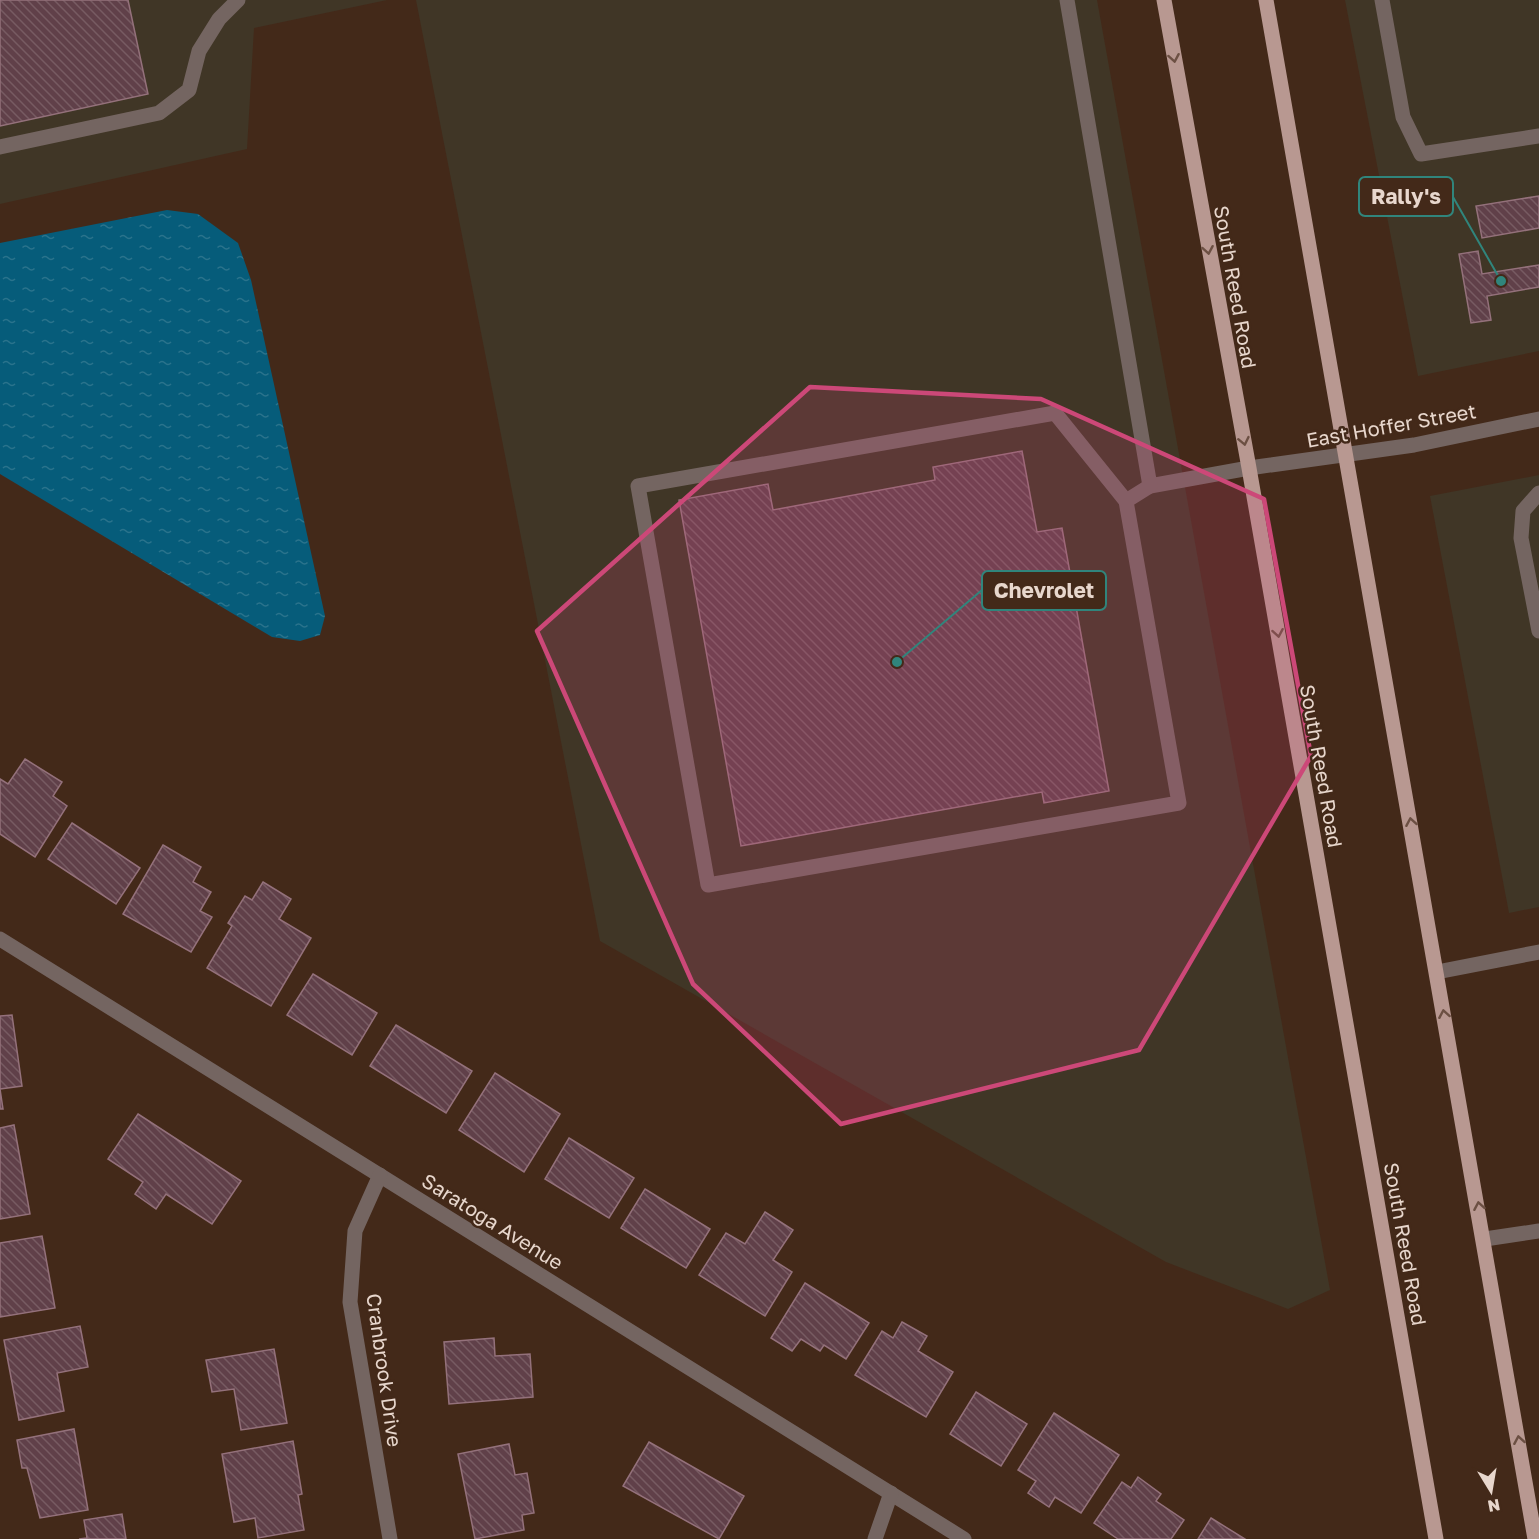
<svg xmlns="http://www.w3.org/2000/svg" width="1539" height="1539" viewBox="0 0 1539 1539" font-family="'Golos Text',sans-serif">
	<style>
		.commercial { fill: #403626 }
		.water { fill: url(#water-ripples) }
		.building { fill: url(#building-back-hatch); stroke: #94717b; stroke-width: 1.5 }
		.lines { fill: none; stroke-linecap: round; stroke-linejoin: round }
		.lane { stroke: #746561; stroke-width: 15 }
		.street { stroke: #746561; stroke-width: 15 }
		.primary { stroke: #b89891; stroke-width: 15 }
		.oneway { stroke: #6c5043 }
		.marked { fill: #cc4878; fill-opacity: 0.2; stroke: #cc4878; stroke-width: 4.5; stroke-linejoin: round }
		.labels { text-anchor: middle; dominant-baseline: central; stroke-width: 5; stroke-linejoin: round; paint-order: stroke }
		.street-label { font-size: 20px; fill: #e8d7cd; stroke: #432919 }
		.leader { fill: none; stroke: #30857c; stroke-width: 2 }
		.callout-dot { fill: #30857c; stroke: #432919; stroke-width: 2 }
		.callout { fill: #432919; stroke: #30857c; stroke-width: 2 }
		.callout-label { font-size: 21px; text-anchor: middle; font-weight: bold; fill: #e8d7cd }
	</style>
	<defs>
		<pattern id="water-ripples" width="26" height="14" patternUnits="userSpaceOnUse" patternTransform="scale(1.5)"><rect width="26" height="14" fill="#065c7a"/><path d="M2 4q2-2 4 0t4 0M15 11q2-2 4 0t4 0" fill="none" stroke="#2a738c"/></pattern>
		<pattern id="building-back-hatch" width="6" height="6" patternUnits="userSpaceOnUse" patternTransform="scale(1.5)"><rect width="6" height="6" fill="#604049"/><path d="M-1 5l2 2M0 0l6 6M5-1l2 2" fill="none" stroke="#775b62"/></pattern>
	</defs>
	<rect width="100%" height="100%" fill="#432919"/>
	<g class="commercial">
		<polygon points="0,0 387,0 254,28 247,149 0,204"/>
		<polygon points="416,0 1097,0 1330,1290 1288,1309 1166,1262 600,941"/>
		<polygon points="1345,0 1539,0 1539,351 1418,376"/>
		<polygon points="1539,475 1539,907 1509,913 1430,496"/>
	</g>
	<polygon class="water" points="167,210 198,214 238,243 251,280 325,616 320,635 300,641 272,637 0,474 0,243"/>
	<g class="building">
		<polygon points="0,0 128,0 148,94 0,126"/>
		<polygon points="1539,196 1539,228 1482,238 1476,206"/>
		<polygon points="1478,251 1482,274 1539,265 1539,287 1487,296 1491,320 1471,323 1459,254"/>
		<polygon points="1022,451 1037,532 1062,528 1109,791 1044,803 1042,792 741,846 679,500 768,484 773,510 935,480 933,467"/>
		<polygon points="25,759 62,782 53,796 67,806 35,857 0,834 0,779 8,784"/>
		<polygon points="72,823 140,868 116,904 48,859"/>
		<polygon points="163,845 201,867 193,882 211,892 200,911 212,917 191,952 123,914"/>
		<polygon points="263,882 291,899 279,919 311,938 271,1006 207,968 232,926 228,923 245,896 252,900"/>
		<polygon points="313,974 377,1013 352,1055 287,1015"/>
		<polygon points="12,1015 22,1086 0,1089 3,1109 0,1109 0,1016"/>
		<polygon points="396,1025 472,1071 446,1113 370,1066"/>
		<polygon points="495,1073 560,1114 524,1172 459,1130"/>
		<polygon points="138,1114 241,1181 212,1224 166,1194 156,1209 135,1194 143,1182 108,1159"/>
		<polygon points="14,1125 30,1214 0,1219 0,1128"/>
		<polygon points="569,1138 634,1178 609,1218 545,1179"/>
		<polygon points="645,1189 710,1229 686,1268 621,1228"/>
		<polygon points="765,1212 793,1230 773,1260 792,1272 765,1316 699,1275 726,1233 745,1244"/>
		<polygon points="42,1236 55,1308 0,1317 0,1243"/>
		<polygon points="805,1283 869,1323 846,1359 824,1345 820,1351 801,1339 792,1351 771,1338"/>
		<polygon points="902,1322 927,1336 918,1351 953,1372 926,1417 855,1375 882,1331 893,1338"/>
		<polygon points="80,1326 88,1367 57,1373 64,1411 19,1420 4,1340"/>
		<polygon points="494,1338 495,1356 530,1354 533,1397 449,1404 444,1342"/>
		<polygon points="274,1349 287,1423 241,1430 234,1389 212,1392 206,1360"/>
		<polygon points="976,1392 1027,1424 1001,1466 950,1434"/>
		<polygon points="1054,1413 1119,1455 1081,1513 1055,1497 1049,1507 1028,1493 1036,1481 1018,1470"/>
		<polygon points="74,1429 88,1510 40,1518 27,1468 22,1468 17,1440"/>
		<polygon points="293,1441 302,1494 298,1495 304,1530 258,1538 255,1518 234,1522 222,1454"/>
		<polygon points="649,1442 744,1496 719,1539 623,1486"/>
		<polygon points="509,1444 515,1475 527,1473 534,1513 522,1515 524,1530 475,1539 458,1454"/>
		<polygon points="1138,1477 1161,1494 1156,1501 1184,1520 1171,1539 1118,1539 1094,1523 1122,1482 1131,1488"/>
		<polygon points="122,1514 126,1539 79,1539 87,1538 84,1520"/>
		<polygon points="1211,1518 1245,1539 1198,1539"/>
	</g>
	<g class="lines">
		<g class="lane">
			<polyline points="1067,0 1150,486 1249,468"/>
			<polyline points="1382,0 1403,117 1421,154 1539,136"/>
			<polyline points="0,147 159,113 189,90 199,51 219,19 238,0"/>
			<polyline points="1539,493 1523,511 1521,538 1539,631"/>
			<polyline points="1126,501 1055,413 638,486 708,885 1179,803 1126,501 1150,486"/>
		</g>
		<g class="street">
			<polyline points="1249,468 1414,445 1539,419"/>
			<polyline points="0,939 964,1539"/>
			<polyline points="1437,972 1539,952"/>
			<polyline points="380,1175 355,1231 350,1302 390,1539"/>
			<polyline points="1485,1239 1539,1231"/>
			<polyline points="875,1539 891,1493"/>
		</g>
		<g class="primary">
			<polyline points="1164,0 1249,468 1436,1539"/>
			<polyline points="1266,0 1535,1539"/>
		</g>
	</g>
	<defs><path id="oneway-chevron" d="M-2-3.5L2.5 0L-2 3.5" fill="none" stroke-width="1.6" stroke-linecap="round" stroke-linejoin="round" transform="scale(1.5)"/></defs>
	<g class="oneway">
		<use href="#oneway-chevron" transform="translate(1174 58) rotate(80)"/>
		<use href="#oneway-chevron" transform="translate(1208 250) rotate(80)"/>
		<use href="#oneway-chevron" transform="translate(1244 441) rotate(78)"/>
		<use href="#oneway-chevron" transform="translate(1278 633) rotate(80)"/>
		<use href="#oneway-chevron" transform="translate(1411 822) rotate(-100)"/>
		<use href="#oneway-chevron" transform="translate(1444 1014) rotate(-100)"/>
		<use href="#oneway-chevron" transform="translate(1479 1206) rotate(-100)"/>
		<use href="#oneway-chevron" transform="translate(1519 1440) rotate(-100)"/>
	</g>
	<path class="marked" d="M 810,387 L 1041,399 L 1264,499 L 1311,756 L 1139,1050 L 841,1124 L 693,984 L 537,631 Z"/>
	<g class="labels">
		<g class="street-label">
			<text transform="translate(1236 287) rotate(80)">South Reed Road</text>
			<text transform="translate(1391 425) rotate(-10)">East Hoffer Street</text>
			<text transform="translate(1322 766) rotate(80)">South Reed Road</text>
			<text transform="translate(493 1221) rotate(32)">Saratoga Avenue</text>
			<text transform="translate(1406 1244) rotate(80)">South Reed Road</text>
			<text transform="translate(385 1370) rotate(82)">Cranbrook Drive</text>
		</g>
	</g>
	<path class="leader" d="M1501 281L1453 197M897 662L982 590"/>
	<g class="callout-dot">
		<circle cx="1501" cy="281" r="6"/>
		<circle cx="897" cy="662" r="6"/>
	</g>
	<g class="callout">
		<rect x="1359" y="177" width="94" height="39" rx="6"/>
		<rect x="982" y="571" width="124" height="39" rx="6"/>
	</g>
	<g class="callout-label">
		<text x="1406" y="204">Rally's</text>
		<text x="1044" y="598">Chevrolet</text>
	</g>
	<g transform="translate(1491 1491) rotate(169)" stroke="#432919" stroke-width="4.5" paint-order="stroke">
	<path d="M0-4.5L10 22L0 15L-10 22Z" fill="#e8d7cd"/>
	<text y="-9" font-size="16" font-weight="bold" text-anchor="middle" fill="#e8d7cd">N</text>
	</g>
</svg>
